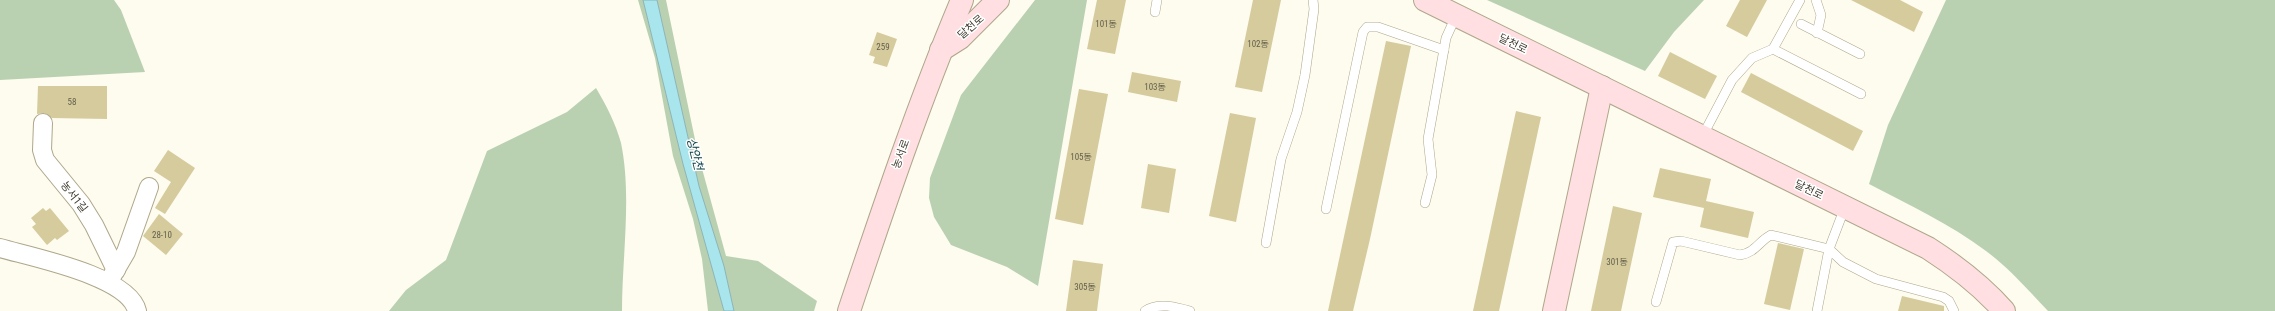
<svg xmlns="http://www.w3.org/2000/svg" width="2275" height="311" viewBox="0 0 2275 311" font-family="'Roboto Condensed','Noto Sans KR',sans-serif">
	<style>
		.green { fill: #b9d1b1 }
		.water { fill: #a9e5ed; stroke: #8ab3b5 }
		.building { fill: #d5cb9d }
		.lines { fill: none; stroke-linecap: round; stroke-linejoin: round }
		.lane-casing { stroke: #aea78a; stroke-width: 10 }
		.street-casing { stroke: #aea78a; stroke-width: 20 }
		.secondary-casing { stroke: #aea78a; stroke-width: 24 }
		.lane { stroke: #fff; stroke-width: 9 }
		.street { stroke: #fff; stroke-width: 18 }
		.secondary { stroke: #ffdfe2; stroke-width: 22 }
		.labels { text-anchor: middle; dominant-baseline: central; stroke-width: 3; stroke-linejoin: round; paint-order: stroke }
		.number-label { font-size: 9px; fill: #65604c }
		.street-label { font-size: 11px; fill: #403d31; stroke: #fff }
		.water-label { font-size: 12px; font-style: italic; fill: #00393f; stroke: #fff }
	</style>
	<rect width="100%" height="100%" fill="#fefbef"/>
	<g class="green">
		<polygon points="0,0 114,0 121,10 145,72 0,80"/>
		<polygon points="638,0 643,0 683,164 724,311 708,311 702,259 693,219 673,156 655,58"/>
		<polygon points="657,0 666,0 698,154 726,256 758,261 817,301 814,311 734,311 724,266 699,186"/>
		<polygon points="1035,0 1087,0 1038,286 1007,267 951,245 934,217 929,198 930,178 961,95"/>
		<polygon points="1487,0 1704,0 1674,32 1645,71"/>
		<path d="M 1946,0 L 2275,0 L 2275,311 L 2048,311 C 2028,290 2009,268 1986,251 C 1950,224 1909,205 1869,184 L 1888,125 Z"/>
		<path d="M 596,88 C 606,105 616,124 621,143 C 632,196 622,257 622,311 L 389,311 L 406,290 L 446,260 L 487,151 L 567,112 Z"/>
	</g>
	<polygon class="water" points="643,0 657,0 699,186 724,266 734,311 724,311 683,164"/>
	<g class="building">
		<polygon points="1097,0 1126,0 1115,54 1087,49"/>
		<polygon points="1253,0 1281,0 1262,92 1235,87"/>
		<polygon points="1740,0 1767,0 1747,37 1726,26"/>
		<polygon points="1851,0 1900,0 1923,12 1914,32"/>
		<polygon points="877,32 897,39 887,67 873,63 875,57 869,55"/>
		<polygon points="1386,41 1411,46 1370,239 1353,311 1328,311"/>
		<polygon points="1670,52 1717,76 1705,99 1658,76"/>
		<polygon points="1132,72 1181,81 1177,102 1128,92"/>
		<polygon points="1751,73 1863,131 1853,151 1741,92"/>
		<polygon points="38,86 107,86 107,119 52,118 44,113 37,114"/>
		<polygon points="1079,89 1108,94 1083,225 1055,219"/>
		<polygon points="1516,111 1541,117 1499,311 1473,311"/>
		<polygon points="1230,113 1256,118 1236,222 1209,216"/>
		<polygon points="168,150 195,168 165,214 155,208 171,182 154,171"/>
		<polygon points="1148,164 1176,169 1169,213 1141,208"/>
		<polygon points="1660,168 1711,179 1706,201 1754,212 1748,238 1700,227 1704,208 1653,197"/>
		<polygon points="1613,206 1642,213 1621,311 1591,311"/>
		<polygon points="43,208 46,211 50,208 69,231 57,240 55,238 47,245 32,227 36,224 31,218"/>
		<polygon points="159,214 183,234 166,255 143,236"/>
		<polygon points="1778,243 1804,249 1790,310 1764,304"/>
		<polygon points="1073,260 1103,264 1097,311 1066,311"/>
		<polygon points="1902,296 1944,306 1944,311 1898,311"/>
	</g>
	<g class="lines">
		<g class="lane-casing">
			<g id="lane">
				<polyline points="1816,0 1821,15 1817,33"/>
				<polyline points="1155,12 1157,0"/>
				<polyline points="1801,24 1860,54"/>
				<polyline points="1773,49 1861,94"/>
				<polyline points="1702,137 1732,80 1752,58 1773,49 1800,0"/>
				<polyline points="1425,203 1432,175 1428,139 1446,38 1456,16"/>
				<polyline points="1326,209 1363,32 1367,27 1378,27 1444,50"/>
				<polyline points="1266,243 1281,159 1297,112 1305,75 1314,9 1313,0"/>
				<path d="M 1656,302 L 1673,242 L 1681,241 L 1740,255 C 1755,253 1759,241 1771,235 L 1829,249 L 1843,262 L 1876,279 L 1943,297 L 1949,301 L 1954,311"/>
				<path d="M 1145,311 C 1158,302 1177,307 1190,311"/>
				<polyline points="1817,311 1829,249 1845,207"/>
			</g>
		</g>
		<g class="street-casing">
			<g id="street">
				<polyline points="43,123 42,150 45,160 81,204 94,225 116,270"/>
				<path d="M 0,248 C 31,257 129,276 137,311"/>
				<polyline points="112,276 126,252 149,187"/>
			</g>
		</g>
		<g class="secondary-casing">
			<g id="secondary">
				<path d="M 1425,0 L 1928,248 C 1956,266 1982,286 2004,311"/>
				<polyline points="941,50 960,38 998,0"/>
				<path d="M 849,311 C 884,206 919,102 962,0"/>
				<polyline points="1554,311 1602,87"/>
			</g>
		</g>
		<use href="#lane" class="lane"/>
		<use href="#street" class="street"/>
		<use href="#secondary" class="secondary"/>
	</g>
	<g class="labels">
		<g class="number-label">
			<text x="1106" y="24">101동</text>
			<text x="1258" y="44">102동</text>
			<text x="883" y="47">259</text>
			<text x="1155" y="87">103동</text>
			<text x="72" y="102">58</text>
			<text x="1081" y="157">105동</text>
			<text x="162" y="235">28-10</text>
			<text x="1617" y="262">301동</text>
			<text x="1085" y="287">305동</text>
		</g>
		<g class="street-label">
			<text transform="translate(971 27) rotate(-41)">달천로</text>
			<text transform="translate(1513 44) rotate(26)">달천로</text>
			<text transform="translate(901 154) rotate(-70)">농서로</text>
			<text transform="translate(1809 190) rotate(26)">달천로</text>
			<text transform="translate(74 197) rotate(52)">농서1길</text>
		</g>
		<g class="water-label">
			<text transform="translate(695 154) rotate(76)">상안천</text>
		</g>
	</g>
</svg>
